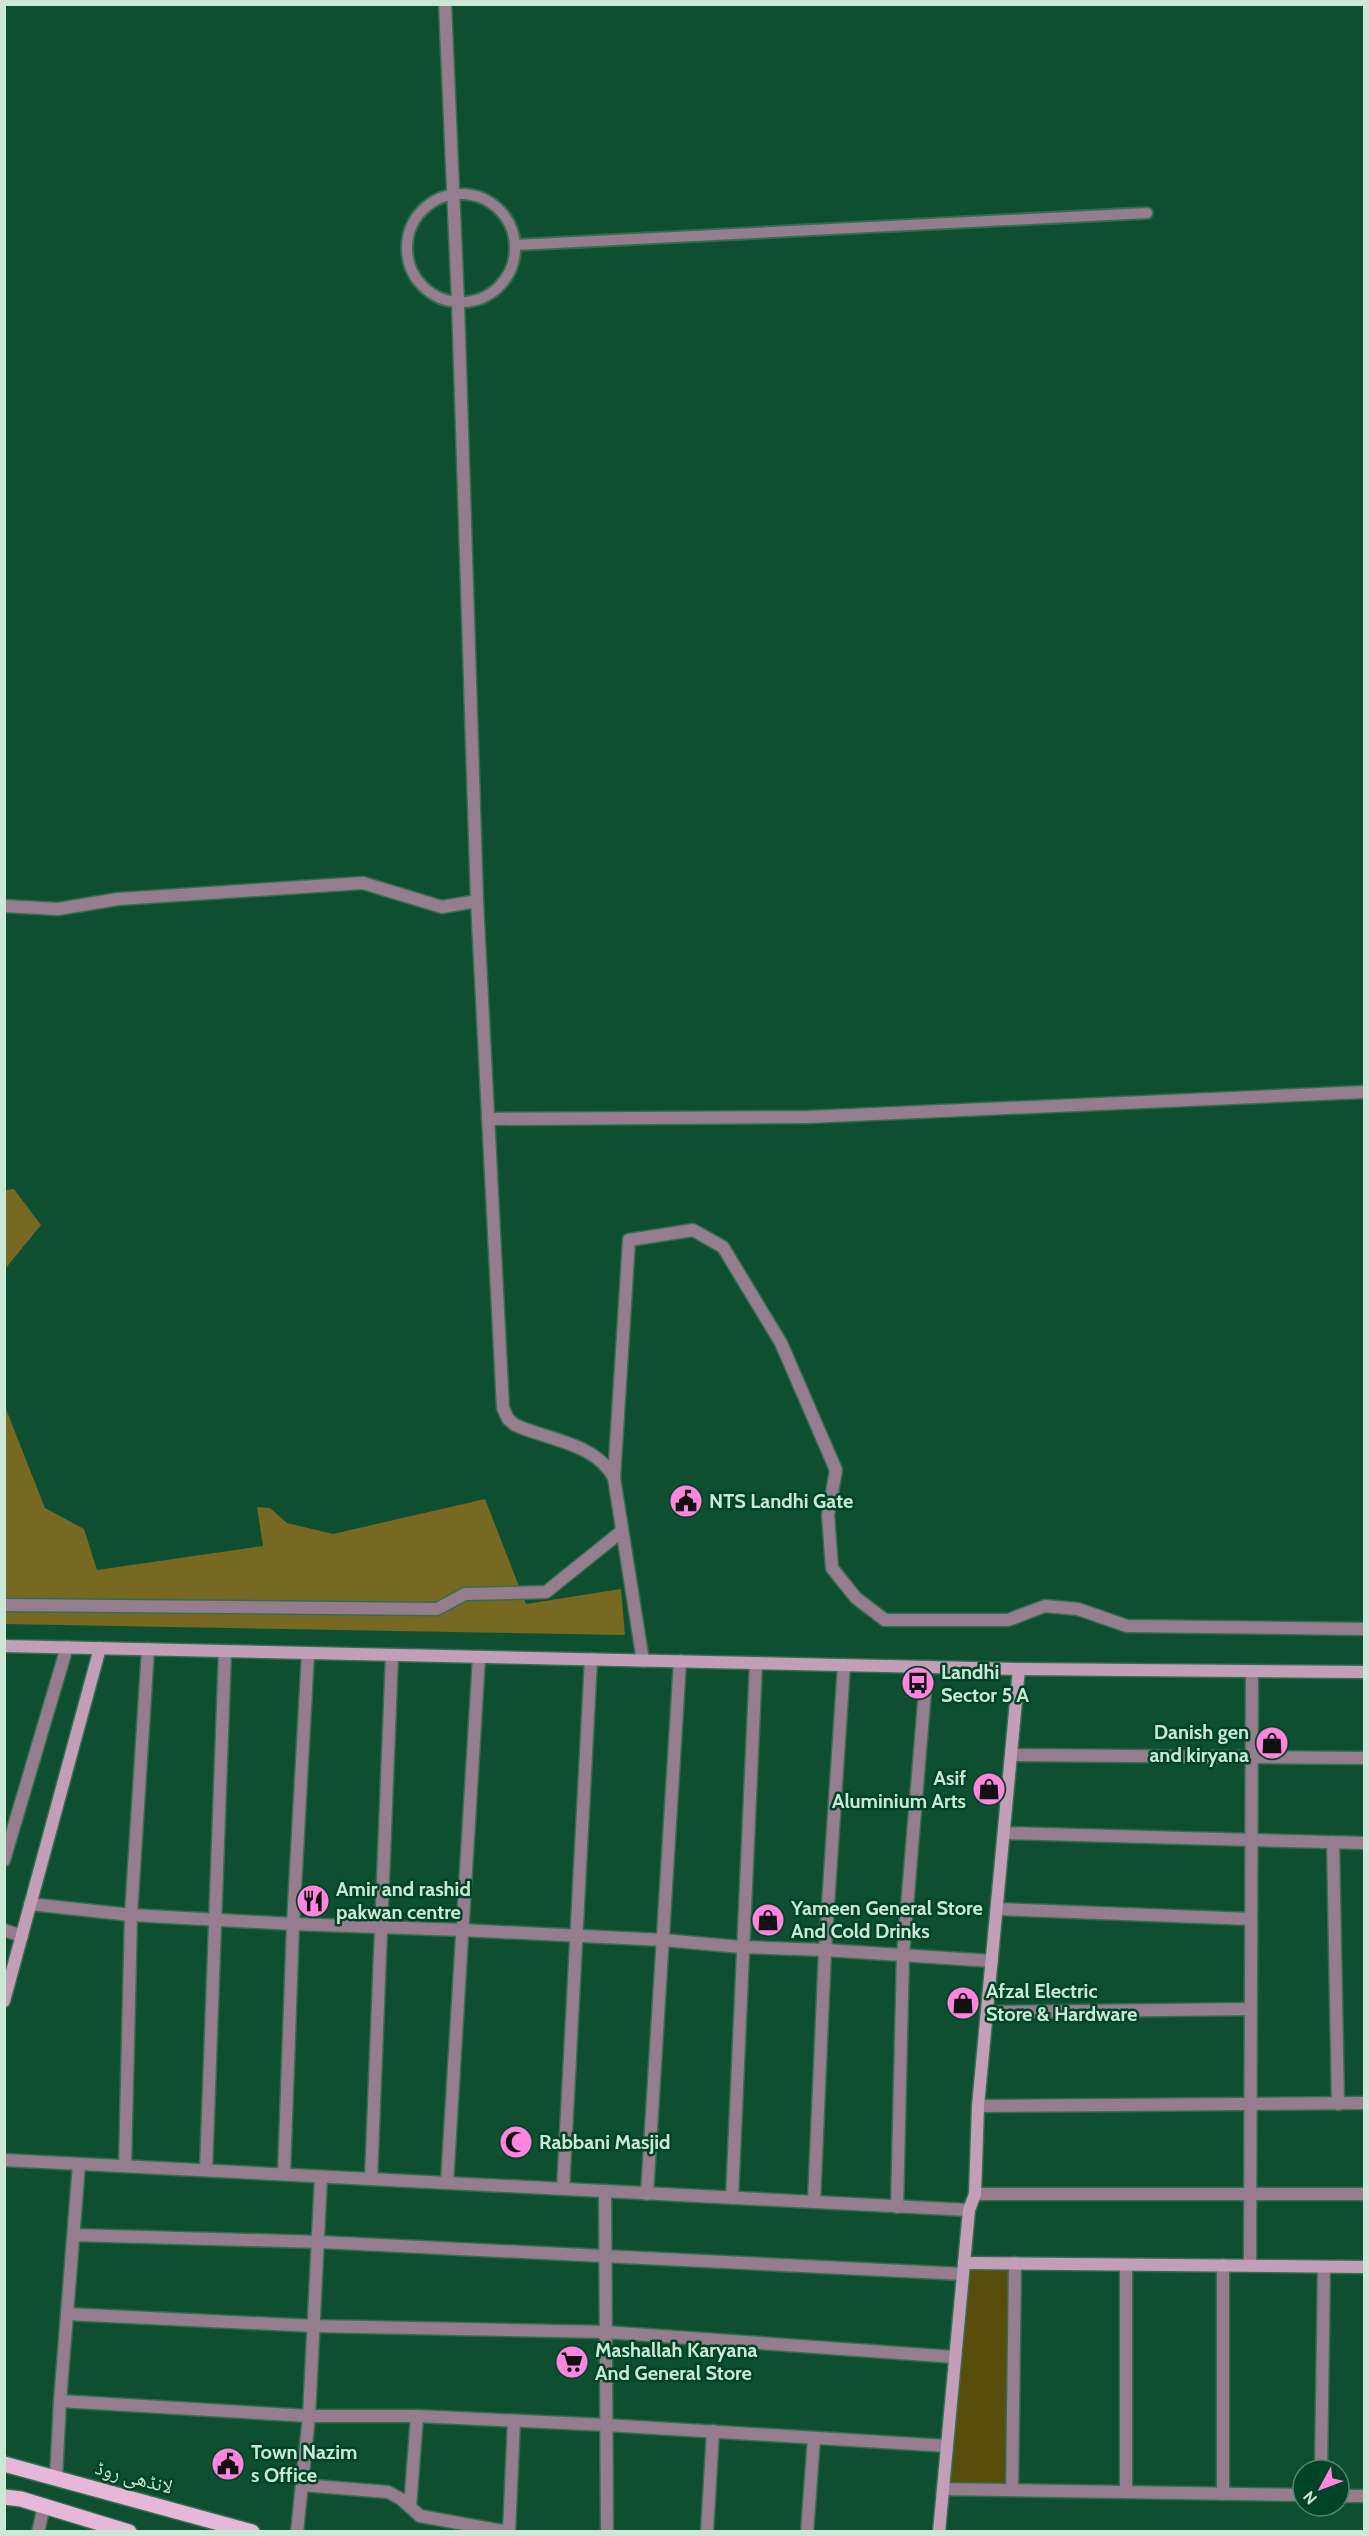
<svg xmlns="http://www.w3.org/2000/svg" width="1369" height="2536" viewBox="0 0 1369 2536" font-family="Cabin,'Noto Naskh Arabic',sans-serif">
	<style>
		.green { fill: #594d0c }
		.forest { fill: #776921 }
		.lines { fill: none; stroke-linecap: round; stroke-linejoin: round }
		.lane-casing { stroke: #346e52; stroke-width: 14 }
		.street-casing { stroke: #346e52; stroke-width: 15 }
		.secondary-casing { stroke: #346e52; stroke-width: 15 }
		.primary-casing { stroke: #346e52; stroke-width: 18 }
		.lane { stroke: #957d8d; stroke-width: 10 }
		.street { stroke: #957d8d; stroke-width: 12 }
		.secondary { stroke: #c39eb7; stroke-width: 12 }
		.primary { stroke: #e6b7d7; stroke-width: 15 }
		.labels { text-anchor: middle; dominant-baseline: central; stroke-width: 5; stroke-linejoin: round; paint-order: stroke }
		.poi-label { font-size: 20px; font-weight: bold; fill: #cae8d5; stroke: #004427; text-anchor: start }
		.street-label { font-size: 20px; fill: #cae8d5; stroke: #004427 }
	</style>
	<rect width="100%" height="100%" fill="#0e4f31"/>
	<polygon class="green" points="964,2263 1015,2263 1012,2490 943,2489"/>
	<g class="forest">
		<polygon points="14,1189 41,1225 5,1269 5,1190"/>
		<polygon points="4,1404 45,1508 84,1529 97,1570 263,1546 257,1507 270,1508 287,1523 333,1534 485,1499 526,1604 621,1589 625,1635 5,1624"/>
	</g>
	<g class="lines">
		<g class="lane-casing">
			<g id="lane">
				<circle cx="461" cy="248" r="54"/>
				<polyline points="515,245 1147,213"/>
			</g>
		</g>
		<g class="street-casing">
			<g id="street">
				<path d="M 445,4 L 458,303 L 477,901 L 503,1408 L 508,1419 L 515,1425 C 548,1440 596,1443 614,1478 L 643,1661"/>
				<polyline points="4,906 58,909 118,899 363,883 442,907 477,901"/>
				<polyline points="488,1119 808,1117 1364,1092"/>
				<polyline points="614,1478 629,1240 693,1230 723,1247 781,1343 836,1470 828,1515 832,1568 856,1598 885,1620 1008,1620 1045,1606 1078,1609 1127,1626 1364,1629"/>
				<polyline points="4,1605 437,1609 465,1594 546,1592 622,1531"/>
				<polyline points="1011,1755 1364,1758"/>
				<polyline points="1004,1833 1364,1843"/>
				<polyline points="1333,1842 1338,2104"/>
				<polyline points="4,1860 67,1647"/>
				<polyline points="30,1904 131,1915 293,1924 462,1930 663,1940 741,1947 825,1950 992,1961"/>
				<polyline points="997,1909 1251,1919"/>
				<polyline points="4,1930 22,1936"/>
				<polyline points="987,2012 1250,2009"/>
				<polyline points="978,2106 1364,2103"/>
				<polyline points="4,2160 969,2210"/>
				<polyline points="79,2164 60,2401 309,2416 417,2416 606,2425 947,2446"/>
				<polyline points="125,2166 131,1915 148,1649"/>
				<polyline points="206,2170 225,1651"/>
				<polyline points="284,2174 293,1924 308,1653"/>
				<polyline points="371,2179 392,1655"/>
				<polyline points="447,2183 479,1657"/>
				<polyline points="563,2189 591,1659"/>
				<polyline points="605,2191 607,2532"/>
				<polyline points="647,2194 680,1661"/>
				<polyline points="975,2194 1364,2194"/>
				<polyline points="732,2198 756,1663"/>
				<polyline points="814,2202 825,1950 844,1665"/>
				<polyline points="897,2207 903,1955 927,1667"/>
				<polyline points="74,2235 320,2242 963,2274"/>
				<polyline points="1250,2266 1252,1671"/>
				<polyline points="67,2314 314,2326 605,2332 955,2357"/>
				<polyline points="1321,2470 1324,2267"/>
				<polyline points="56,2478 60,2401"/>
				<polyline points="302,2485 388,2492 401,2499 420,2516 508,2532"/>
				<polyline points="943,2489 1303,2495"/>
				<polyline points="1012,2490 1015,2263"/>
				<polyline points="1126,2492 1126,2265"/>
				<polyline points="1223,2494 1223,2265"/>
				<polyline points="1339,2496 1364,2496"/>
				<polyline points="410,2507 417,2416"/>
				<polyline points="38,2532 44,2506"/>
				<polyline points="297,2532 309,2416 321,2177"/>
				<polyline points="509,2532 514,2421"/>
				<polyline points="707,2532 713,2431"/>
				<polyline points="807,2532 814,2438"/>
			</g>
		</g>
		<g class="secondary-casing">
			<g id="secondary">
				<polyline points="4,1646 1019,1669 1364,1672"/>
				<polyline points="4,2001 100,1648"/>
				<polyline points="964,2263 1364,2267"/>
				<polyline points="939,2532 969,2210 975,2194 978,2106 1019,1669"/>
			</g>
		</g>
		<g class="primary-casing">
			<g id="primary">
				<polyline points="4,2464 252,2532"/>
				<polyline points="4,2497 21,2499 129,2532"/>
			</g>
		</g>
		<use href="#lane" class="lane"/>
		<use href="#street" class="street"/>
		<use href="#secondary" class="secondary"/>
		<use href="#primary" class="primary"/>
	</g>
	<defs>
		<g id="civic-disc" transform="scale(1.725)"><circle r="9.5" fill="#ff85df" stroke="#004427"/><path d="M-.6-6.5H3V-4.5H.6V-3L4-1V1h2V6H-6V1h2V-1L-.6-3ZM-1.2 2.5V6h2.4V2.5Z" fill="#111"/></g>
		<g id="bus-disc" transform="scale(1.725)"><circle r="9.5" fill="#ff85df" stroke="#004427"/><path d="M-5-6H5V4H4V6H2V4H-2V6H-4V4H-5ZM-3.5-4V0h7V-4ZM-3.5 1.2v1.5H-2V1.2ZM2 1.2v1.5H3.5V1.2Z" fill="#111"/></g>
		<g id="shop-disc" transform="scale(1.725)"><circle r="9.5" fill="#ff85df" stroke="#004427"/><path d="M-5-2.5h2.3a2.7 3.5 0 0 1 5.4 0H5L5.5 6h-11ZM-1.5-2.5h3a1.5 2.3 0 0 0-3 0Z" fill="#111"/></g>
		<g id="restaurant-disc" transform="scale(1.725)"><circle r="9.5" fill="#ff85df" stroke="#004427"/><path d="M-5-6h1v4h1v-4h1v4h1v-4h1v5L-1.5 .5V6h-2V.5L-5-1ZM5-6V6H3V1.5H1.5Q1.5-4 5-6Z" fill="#111"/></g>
		<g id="mosque-disc" transform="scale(1.725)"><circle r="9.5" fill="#ff85df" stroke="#004427"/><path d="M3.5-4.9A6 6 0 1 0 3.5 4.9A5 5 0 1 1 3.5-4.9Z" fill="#111"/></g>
		<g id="supermarket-disc" transform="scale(1.725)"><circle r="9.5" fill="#ff85df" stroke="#004427"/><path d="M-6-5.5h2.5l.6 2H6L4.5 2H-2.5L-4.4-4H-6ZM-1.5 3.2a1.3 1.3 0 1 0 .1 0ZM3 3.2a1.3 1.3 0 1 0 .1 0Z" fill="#111"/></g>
	</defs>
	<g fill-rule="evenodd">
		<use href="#civic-disc" x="686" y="1501"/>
		<use href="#bus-disc" x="918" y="1683"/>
		<use href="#shop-disc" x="1272" y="1743"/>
		<use href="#shop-disc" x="989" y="1789"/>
		<use href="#restaurant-disc" x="313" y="1901"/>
		<use href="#shop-disc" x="768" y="1920"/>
		<use href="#shop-disc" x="963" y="2003"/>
		<use href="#mosque-disc" x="516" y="2142"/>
		<use href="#supermarket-disc" x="572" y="2362"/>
		<use href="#civic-disc" x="228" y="2464"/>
	</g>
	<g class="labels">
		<g class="poi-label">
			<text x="709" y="1501">NTS Landhi Gate</text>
			<text x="941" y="1672">Landhi<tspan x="941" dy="23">Sector 5 A</tspan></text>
			<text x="1249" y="1732" text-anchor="end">Danish gen<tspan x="1249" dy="23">and kiryana</tspan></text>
			<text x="966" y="1778" text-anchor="end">Asif<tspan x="966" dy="23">Aluminium Arts</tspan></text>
			<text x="336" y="1889">Amir and rashid<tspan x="336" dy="23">pakwan centre</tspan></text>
			<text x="791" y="1908">Yameen General Store<tspan x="791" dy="23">And Cold Drinks</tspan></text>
			<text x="986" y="1991">Afzal Electric<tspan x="986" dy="23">Store &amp; Hardware</tspan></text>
			<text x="539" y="2142">Rabbani Masjid</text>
			<text x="595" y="2350">Mashallah Karyana<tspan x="595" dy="23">And General Store</tspan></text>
			<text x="251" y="2452">Town Nazim<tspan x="251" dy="23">s Office</tspan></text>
		</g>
		<g class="street-label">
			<text transform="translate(134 2477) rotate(15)">لانڈھی روڈ</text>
		</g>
	</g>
	<rect width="1369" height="2536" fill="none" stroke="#cae8d5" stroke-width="12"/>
	<g transform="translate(1321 2488) rotate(229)"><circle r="28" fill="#004427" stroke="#51866d" stroke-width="1.5"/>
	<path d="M0-4.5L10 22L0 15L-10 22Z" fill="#ff85df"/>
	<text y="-9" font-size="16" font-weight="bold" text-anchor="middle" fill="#cae8d5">N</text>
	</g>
</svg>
